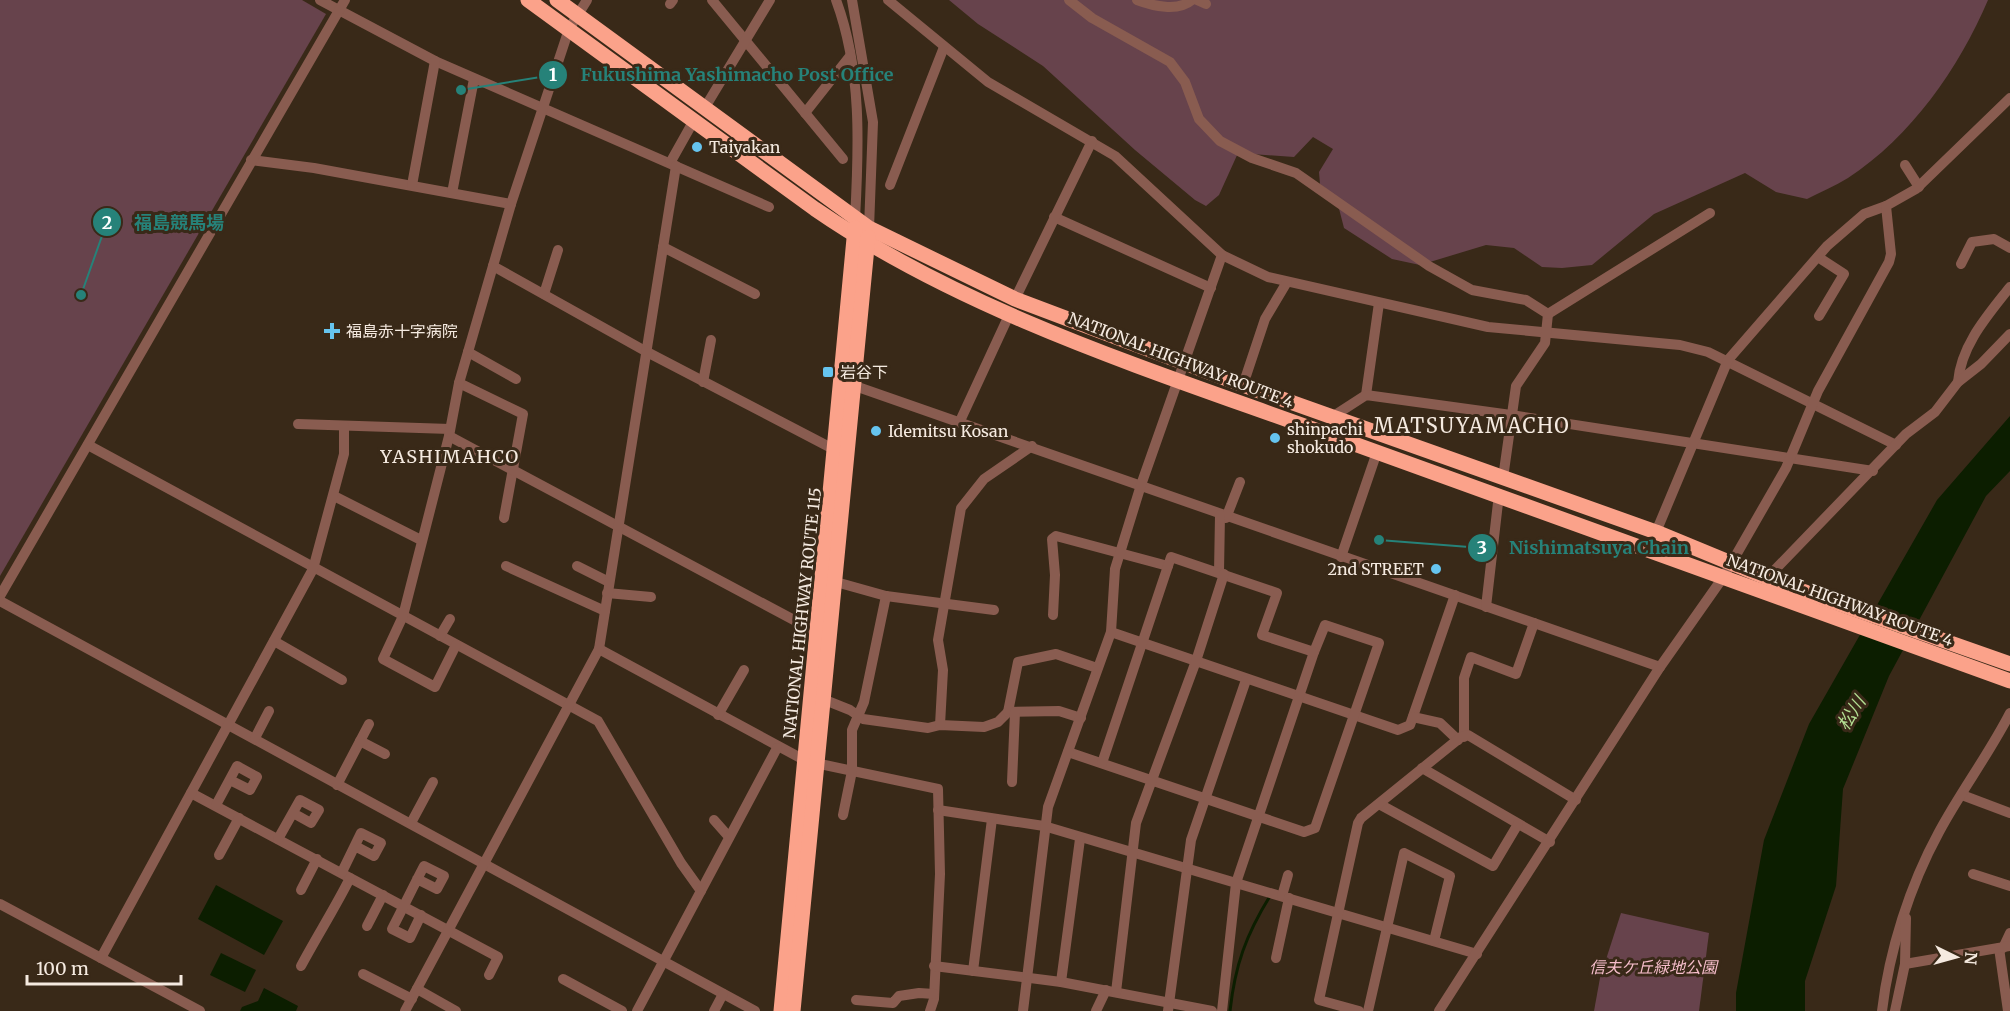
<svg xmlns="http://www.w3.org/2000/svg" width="2010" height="1011" viewBox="0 0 2010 1011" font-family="Merriweather,'Noto Sans JP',serif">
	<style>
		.green { fill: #67434c }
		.water { fill: #0c1e00 }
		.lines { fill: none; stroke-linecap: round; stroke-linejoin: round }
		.stream { stroke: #0c1e00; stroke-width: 3 }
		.minor { stroke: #895c50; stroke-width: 10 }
		.highway { stroke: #fba28a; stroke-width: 15 }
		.poi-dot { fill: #66c4ef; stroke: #392918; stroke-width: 2 }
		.labels { text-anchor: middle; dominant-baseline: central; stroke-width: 6; stroke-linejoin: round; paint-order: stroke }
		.poi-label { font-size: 16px; fill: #f5eae0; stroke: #392918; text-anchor: start }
		.street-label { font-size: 16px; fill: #f5eae0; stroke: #392918 }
		.park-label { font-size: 16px; font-style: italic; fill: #f5bdca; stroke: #392918 }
		.neighbourhood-label { font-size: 18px; letter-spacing: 1.5px; fill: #f5eae0; stroke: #392918 }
		.water-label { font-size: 18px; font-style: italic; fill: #b4df93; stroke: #392918 }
		.quarter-label { font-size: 20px; letter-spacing: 1.5px; fill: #f5eae0; stroke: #392918 }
		.leader { fill: none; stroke: #268279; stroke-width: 2 }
		.callout-dot { fill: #268279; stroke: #392918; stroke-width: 2 }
		.mark-label { font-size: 18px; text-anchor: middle; font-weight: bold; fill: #fff }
		.callout-label { font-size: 18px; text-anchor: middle; font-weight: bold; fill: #268279; stroke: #392918; stroke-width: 6; stroke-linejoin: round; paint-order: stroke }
	</style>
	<rect width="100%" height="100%" fill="#392918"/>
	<g class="green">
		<polygon points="0,0 302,0 326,14 0,576"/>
		<path d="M 949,0 L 1988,0 C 1959,68 1911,137 1848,178 C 1835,186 1820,192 1807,199 L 1776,192 L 1745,173 L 1654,214 L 1592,265 L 1562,268 L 1542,267 L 1514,248 L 1486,245 L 1420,265 L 1392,259 L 1344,228 L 1336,197 L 1320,184 L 1319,172 L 1333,149 L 1313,137 L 1294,157 L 1238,153 L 1219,195 L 1206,206 L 1195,200 L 1135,150 L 1043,66 L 978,24 Z"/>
		<polygon points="1621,913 1709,933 1699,1011 1594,1011 1600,978"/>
	</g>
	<g class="water">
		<polygon points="2010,416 2010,471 1986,496 1889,676 1843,789 1836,886 1805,981 1805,1011 1736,1011 1736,993 1764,840 1809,724 1937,500"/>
		<polygon points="216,885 283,921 264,955 198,919"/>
		<polygon points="221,953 256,970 245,992 210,975"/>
		<polygon points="264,988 298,1006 296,1011 240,1011 242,1007 258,1001"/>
	</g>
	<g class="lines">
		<path class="stream" d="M 1230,1011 C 1235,965 1246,935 1270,896"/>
		<g class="minor">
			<polyline points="320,0 435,61 769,207"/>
			<polyline points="712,0 843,159"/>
			<path d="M 836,0 C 862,70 859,146 855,219"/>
			<polyline points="852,0 873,122 869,228"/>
			<polyline points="888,0 988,82 1115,156 1222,255 1268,277 1488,327 1680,345 1708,352 1896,445"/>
			<polyline points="1069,0 1092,18 1170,62 1185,82 1199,119 1220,141 1252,158 1296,173 1429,266 1472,290 1526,300 1548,314 1545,343 1516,386 1503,478"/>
			<path d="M 1137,0 C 1153,6 1178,12 1192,0"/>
			<polyline points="1197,0 1206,4"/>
			<polyline points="670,4 673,0"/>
			<polyline points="704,109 770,0"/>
			<polyline points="805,113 850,56"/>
			<polyline points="251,160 314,168 511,204"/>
			<polyline points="670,163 693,122"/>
			<polyline points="1905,165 1919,187"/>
			<polyline points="412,185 435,61"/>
			<polyline points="890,185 944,47"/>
			<polyline points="452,193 474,79"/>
			<polyline points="1054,217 1211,288"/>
			<polyline points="663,247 755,294"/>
			<polyline points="1818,257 1844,274 1819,316"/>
			<polyline points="1961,264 1972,242 1994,239 2010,248"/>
			<polyline points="493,266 647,352 839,452"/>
			<polyline points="544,294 558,250"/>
			<polyline points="1015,299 1092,141"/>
			<polyline points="1548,314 1710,213"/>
			<polyline points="468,352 516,379"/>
			<polyline points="703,382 711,340"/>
			<path d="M 1958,382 C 1961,345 1988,315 2010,287"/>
			<polyline points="459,383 523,414 504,518"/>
			<polyline points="1243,385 1265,319 1287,282"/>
			<polyline points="855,386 1660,667"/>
			<polyline points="1366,395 1379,303"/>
			<polyline points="1332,417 1366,395 1511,415 1873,471"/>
			<polyline points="960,421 1010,313"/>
			<polyline points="298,424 450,429"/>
			<polyline points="449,436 822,635"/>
			<polyline points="88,445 598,721 681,863 701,891"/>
			<polyline points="334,496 421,540"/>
			<polyline points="1226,518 1240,482"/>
			<polyline points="1656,532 1728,360 1827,246 1864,214 1886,206"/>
			<polyline points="1341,557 1377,452"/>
			<polyline points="506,566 605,611"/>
			<polyline points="577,566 609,582"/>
			<polyline points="1219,572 1220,515"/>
			<polyline points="1767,578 1906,434 1935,412 1958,382 1981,364 2010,334"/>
			<polyline points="836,582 886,596 994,610"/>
			<polyline points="607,593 651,597"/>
			<polyline points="0,596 345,0"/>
			<polyline points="0,601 755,1011"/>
			<polyline points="1486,607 1499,494"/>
			<polyline points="1053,615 1055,575 1052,539 1056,536 1168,566"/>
			<polyline points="1111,632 1398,730 1410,725 1455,595"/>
			<polyline points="440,636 450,619"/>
			<polyline points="274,641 342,680"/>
			<polyline points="456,645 435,687 383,659 403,616 449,436 459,383 511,204 569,29 587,0"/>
			<polyline points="599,649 806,761 938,789 940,874 934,999 930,1011"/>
			<polyline points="825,700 850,710 863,719 928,728 940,725 984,727 998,722 1008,712"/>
			<polyline points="718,715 744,670"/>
			<polyline points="1413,717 1440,723 1458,740"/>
			<polyline points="1081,718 1059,711 1008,712 1018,662 1056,654 1097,668"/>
			<polyline points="940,725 943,670 938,640 961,508 984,479 1032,446"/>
			<polyline points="1464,737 1464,678 1471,657 1516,674 1534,623"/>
			<polyline points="255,738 269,711"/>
			<polyline points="360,741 385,754"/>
			<path d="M 1068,752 C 1147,779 1226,805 1304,832 L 1315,828 L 1379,643 L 1325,625 L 1314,652 L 1236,883 L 1477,954"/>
			<polyline points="1102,763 1171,557 1277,593 1262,635 1314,652"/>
			<polyline points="1422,768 1550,842"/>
			<polyline points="1012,782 1015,712"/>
			<polyline points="337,785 369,724"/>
			<polyline points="191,793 498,957 489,975"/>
			<polyline points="1962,795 2010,813"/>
			<polyline points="1379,804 1493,866 1518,824"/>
			<polyline points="216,805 237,766 257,777 250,790 230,780"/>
			<polyline points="938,810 1044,826 1236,883 1222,1011"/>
			<polyline points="843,815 852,771 852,730 864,702 886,596"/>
			<polyline points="714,820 729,837"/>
			<polyline points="411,823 433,782"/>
			<polyline points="278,839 300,800 319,810 311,823 293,813"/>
			<polyline points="219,855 239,818"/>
			<polyline points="342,872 361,833 381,843 374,856 355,846"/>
			<polyline points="1973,874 2010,886"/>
			<path d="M 417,879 L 437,889 L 444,876 L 424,866 C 413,887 403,908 392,929 L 410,938 L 421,915"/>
			<polyline points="301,890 317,859"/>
			<polyline points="1282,896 1288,875"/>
			<polyline points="0,904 200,1011"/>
			<polyline points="367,926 383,895"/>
			<polyline points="1999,948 2008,1011"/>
			<polyline points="2003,948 2010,933"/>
			<polyline points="101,958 313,569 344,454 344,426"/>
			<polyline points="1276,958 1289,898"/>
			<polyline points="1905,964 2010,946"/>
			<path d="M 301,966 C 317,936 335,908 350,878"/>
			<polyline points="934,966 1061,982 1212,1011"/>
			<polyline points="973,971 992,819"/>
			<polyline points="363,974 412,999"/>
			<polyline points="563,979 622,1011"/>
			<polyline points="1061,982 1080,839"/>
			<polyline points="417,989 456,1011"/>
			<polyline points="1116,992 1136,823 1196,661 1224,574"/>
			<polyline points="856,1000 893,1003 899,996 919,993 934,994"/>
			<polyline points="405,1011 599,649 676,166"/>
			<polyline points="637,1011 777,748"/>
			<polyline points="714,1011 723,994"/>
			<polyline points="1023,1011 1048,807 1111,632 1115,569 1141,485 1222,255"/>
			<polyline points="1096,1011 1106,990"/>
			<polyline points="1168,1011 1191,840 1246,680"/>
			<polyline points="1359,1011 1319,1000 1358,823 1361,818 1461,737 1468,735 1576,800"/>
			<polyline points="1368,1011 1404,853 1450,876 1434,941"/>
			<polyline points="1439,1011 1660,667 1724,576 1786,468 1818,391 1889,262 1891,254 1886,206 1916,189 2010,98"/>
			<path d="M 1882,1011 C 1889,951 1910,885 1939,832 C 1961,791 1989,754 2010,713"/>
			<polyline points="1895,1011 1905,964 1906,918"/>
		</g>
		<g class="highway">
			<path d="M 528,0 L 815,209 C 969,315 1160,373 1335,437 C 1560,518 1785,600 2010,681"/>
			<polyline points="557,0 869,228 1015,299 1251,388 1656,532 1777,582 2010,664"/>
			<polyline points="781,1011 855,228"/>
			<polyline points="793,1011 868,237"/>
		</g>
	</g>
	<g class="poi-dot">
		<circle cx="697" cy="147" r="6"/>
		<path d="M329 322h6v6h6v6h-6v6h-6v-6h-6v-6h6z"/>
		<rect x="822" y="366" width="12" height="12" rx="3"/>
		<circle cx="876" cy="431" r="6"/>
		<circle cx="1275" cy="438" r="6"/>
		<circle cx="1436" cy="569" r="6"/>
	</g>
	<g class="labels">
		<g class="poi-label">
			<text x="709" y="147">Taiyakan</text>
			<text x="346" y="331">福島赤十字病院</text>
			<text x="840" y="372">岩谷下</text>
			<text x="1287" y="429">shinpachi<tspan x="1287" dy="18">shokudo</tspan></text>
			<text x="888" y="431">Idemitsu Kosan</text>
			<text x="1424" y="569" text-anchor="end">2nd STREET</text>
		</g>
		<g class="street-label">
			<text transform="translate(1181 360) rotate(21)">NATIONAL HIGHWAY ROUTE 4</text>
			<text transform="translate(1840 600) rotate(20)">NATIONAL HIGHWAY ROUTE 4</text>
			<text transform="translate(802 613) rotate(-84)">NATIONAL HIGHWAY ROUTE 115</text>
		</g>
		<g class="park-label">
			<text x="1653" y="967">信夫ケ丘緑地公園</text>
		</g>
		<g class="neighbourhood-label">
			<text x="450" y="456">YASHIMAHCO</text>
		</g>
		<g class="water-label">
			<text transform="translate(1851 713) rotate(-58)">松川</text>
		</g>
		<g class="quarter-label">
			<text x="1472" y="425">MATSUYAMACHO</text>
		</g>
	</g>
	<path class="leader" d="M461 90L553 75M81 295L107 222M1379 540L1482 548"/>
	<g class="callout-dot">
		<circle cx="461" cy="90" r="6"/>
		<circle cx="81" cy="295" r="6"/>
		<circle cx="1379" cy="540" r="6"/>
		<circle cx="553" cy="75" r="15"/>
		<circle cx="107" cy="222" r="15"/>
		<circle cx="1482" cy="548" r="15"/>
	</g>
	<g class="mark-label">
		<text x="553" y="81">1</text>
		<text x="107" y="229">2</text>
		<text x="1482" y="554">3</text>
	</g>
	<g class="callout-label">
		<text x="737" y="81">Fukushima Yashimacho Post Office</text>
		<text x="179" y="229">福島競馬場</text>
		<text x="1599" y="554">Nishimatsuya Chain</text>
	</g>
	<g transform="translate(1956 957) rotate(95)" stroke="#392918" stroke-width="4.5" paint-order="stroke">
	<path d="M0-4.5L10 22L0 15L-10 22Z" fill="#f5eae0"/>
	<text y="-9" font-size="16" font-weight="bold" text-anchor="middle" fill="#f5eae0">N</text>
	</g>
	<path d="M27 975v9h154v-9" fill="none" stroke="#f5eae0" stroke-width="3"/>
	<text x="36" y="975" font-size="18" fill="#f5eae0" stroke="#392918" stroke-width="4.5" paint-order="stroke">100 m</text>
</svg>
